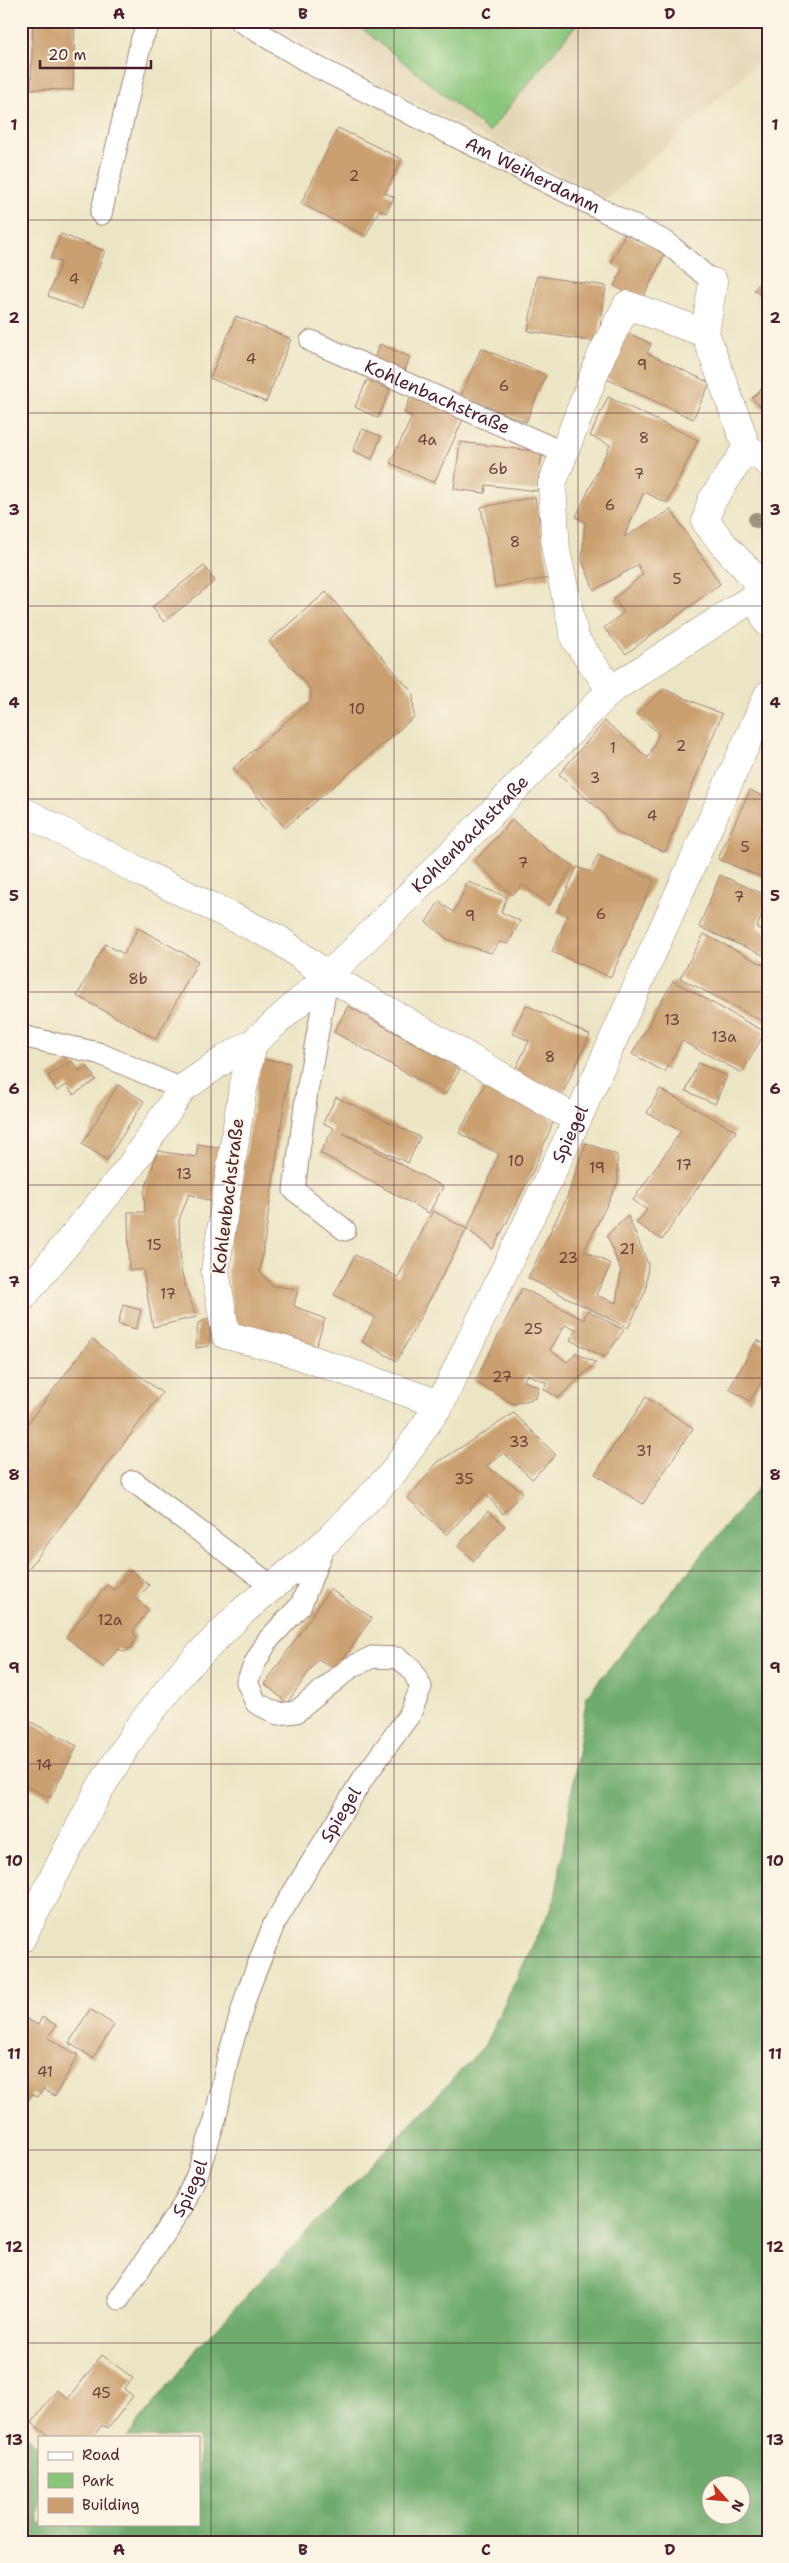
<svg xmlns="http://www.w3.org/2000/svg" width="789" height="2563" viewBox="0 0 789 2563" font-family="'Shantell Sans',sans-serif">
	<style>
		.built { fill: #e3d6b7 }
		.green { fill: #89c67c; stroke: #6a7254 }
		.forest { fill: #6eab6c; stroke: #5c654c; fill-rule: evenodd }
		.building { fill: #cba070 }
		.lines { fill: none; stroke-linecap: round; stroke-linejoin: round }
		.service-casing { stroke: #9b8278; stroke-width: 23 }
		.minor-casing { stroke: #9b8278; stroke-width: 29 }
		.tertiary-casing { stroke: #9b8278; stroke-width: 29 }
		.service { stroke: #fff; stroke-width: 21 }
		.minor { stroke: #fff; stroke-width: 28 }
		.tertiary { stroke: #fff; stroke-width: 28 }
		.tree { fill: #9d947e }
		.grid { fill: none; stroke: #4a1f2b; stroke-width: 1; stroke-opacity: 0.55 }
		.labels { text-anchor: middle; dominant-baseline: central; stroke-width: 4; stroke-linejoin: round; paint-order: stroke }
		.number-label { font-size: 15px; fill: #6a3f3c }
		.street-label { font-size: 18px; fill: #4a1f2b; stroke: #fcf5e5 }
		.neatline { fill: none; stroke: #4a1f2b; stroke-width: 2 }
		.grid-label { font-size: 16px; text-anchor: middle; font-weight: bold; fill: #4a1f2b }
	</style>
	<rect width="100%" height="100%" fill="#fcf5e5"/>
	<filter id="ink" filterUnits="userSpaceOnUse"><feTurbulence type="fractalNoise" baseFrequency=".02" numOctaves="2"/><feDisplacementMap in="SourceGraphic" scale="10" xChannelSelector="R" yChannelSelector="G"/><feConvolveMatrix kernelMatrix="1 2 1 2 8 2 1 2 1" color-interpolation-filters="sRGB"/></filter>
	<filter id="wash" filterUnits="userSpaceOnUse"><feTurbulence type="fractalNoise" baseFrequency=".0096" numOctaves="4" result="noise"/><feDisplacementMap in="SourceGraphic" scale="20" xChannelSelector="R" yChannelSelector="G"/><feGaussianBlur stdDeviation="1.12" result="paint"/><feColorMatrix in="noise" values="0 0 0 0 0 0 0 0 0 0 0 0 0 0 0 0 0 1.4 0 .05"/><feComposite in="paint" operator="in"/></filter>
	<g filter="url(#wash)">
		<rect width="100%" height="100%" fill="#ece5c5"/>
		<polygon class="built" points="257,21 768,21 768,54 607,199"/>
		<polygon class="green" points="353,21 579,21 489,132"/>
		<path class="forest" d="M 768,1455 L 768,2542 L 21,2542 L 21,2431 L 39,2448 L 39,2524 L 199,2524 L 199,2437 L 127,2437 L 200,2345 L 484,2046 L 555,1899 L 587,1695 L 757,1488 ZM 712,2486 L 742,2486 L 742,2516 L 712,2516 Z"/>
		<g id="blocks">
			<g class="building">
				<polygon points="33,21 75,21 73,90 31,89"/>
				<polygon points="338,128 402,159 385,193 394,197 386,213 379,210 366,236 301,204"/>
				<polygon points="61,234 105,251 82,309 48,296 61,262 51,259"/>
				<polygon points="625,234 665,253 642,300 614,286 622,269 611,263"/>
				<polygon points="768,272 768,301 754,290"/>
				<polygon points="537,276 606,286 598,342 528,331"/>
				<polygon points="236,316 291,339 266,402 210,378"/>
				<polygon points="626,332 651,344 647,353 710,383 693,419 605,378"/>
				<polygon points="380,344 410,357 403,376 372,363"/>
				<polygon points="481,348 546,375 526,422 461,396"/>
				<polygon points="367,380 390,390 378,418 355,407"/>
				<polygon points="768,382 768,414 752,398"/>
				<polygon points="413,392 465,415 434,483 390,463 412,417 404,413"/>
				<polygon points="608,397 698,440 667,503 644,492 624,537 671,510 720,584 626,654 604,628 624,612 614,599 643,574 638,565 594,590 582,560 585,522 576,517 610,445 590,436"/>
				<polygon points="362,429 381,436 372,459 353,451"/>
				<polygon points="460,442 542,452 537,491 486,485 485,493 454,489"/>
				<polygon points="535,497 550,578 495,587 481,507"/>
				<polygon points="204,566 215,581 164,622 152,607"/>
				<polygon points="326,592 413,693 414,717 285,828 233,768 310,701 311,690 269,641"/>
				<polygon points="664,689 722,714 665,852 618,833 602,812 559,774 605,721 648,758 659,734 637,714"/>
				<polygon points="750,790 768,799 768,890 763,887 766,879 718,859"/>
				<polygon points="512,820 549,851 573,865 550,905 523,885 512,895 475,861"/>
				<polygon points="598,855 654,880 611,977 552,952 568,916 557,912 577,867 590,872"/>
				<polygon points="720,875 768,896 757,928 768,933 768,957 699,927"/>
				<polygon points="468,882 507,897 501,912 520,921 508,944 500,942 491,953 449,940 426,922 439,902 454,912"/>
				<polygon points="138,928 198,961 156,1039 77,996 105,944 124,954"/>
				<polygon points="704,934 768,967 768,1024 680,978"/>
				<polygon points="673,981 765,1032 742,1073 682,1041 665,1072 632,1054"/>
				<polygon points="526,1005 590,1035 561,1097 513,1074 529,1041 512,1033"/>
				<polygon points="348,1006 460,1069 445,1095 334,1032"/>
				<polygon points="261,1059 290,1063 260,1272 273,1286 298,1289 294,1306 325,1319 315,1349 235,1326 227,1271"/>
				<polygon points="72,1061 80,1072 88,1067 96,1080 73,1095 67,1085 57,1091 48,1076"/>
				<polygon points="698,1063 727,1076 715,1104 686,1091"/>
				<polygon points="486,1082 554,1120 534,1169 493,1249 467,1229 397,1361 362,1342 375,1317 334,1295 355,1255 398,1277 433,1211 467,1229 499,1154 459,1133"/>
				<polygon points="118,1085 144,1101 107,1160 82,1144"/>
				<polygon points="660,1089 736,1131 662,1240 636,1223 647,1210 633,1200 681,1131 647,1113"/>
				<polygon points="336,1097 420,1137 408,1163 343,1133 443,1187 429,1213 320,1153 334,1128 323,1123"/>
				<polygon points="586,1143 617,1155 618,1182 584,1251 611,1264 596,1295 616,1303 621,1271 607,1235 628,1216 648,1264 646,1290 628,1328 528,1278 567,1197"/>
				<polygon points="198,1144 222,1148 213,1202 189,1194 179,1220 181,1271 196,1317 153,1327 143,1270 129,1270 128,1212 145,1212 144,1192 158,1151 196,1157"/>
				<polygon points="522,1288 584,1320 587,1310 624,1330 605,1357 570,1340 576,1329 565,1325 550,1350 567,1362 576,1353 596,1363 558,1398 544,1389 547,1383 527,1374 524,1381 539,1387 536,1398 514,1404 475,1382"/>
				<polygon points="123,1305 141,1310 136,1329 118,1324"/>
				<polygon points="210,1318 209,1346 196,1348 198,1323"/>
				<polygon points="92,1339 162,1393 26,1572 21,1568 21,1432"/>
				<polygon points="757,1340 768,1346 768,1370 750,1401 729,1389"/>
				<polygon points="646,1397 693,1428 643,1504 595,1474"/>
				<polygon points="514,1413 556,1455 532,1479 504,1453 486,1466 523,1492 503,1514 485,1493 447,1535 408,1498 438,1462"/>
				<polygon points="488,1511 505,1526 474,1561 458,1546"/>
				<polygon points="131,1570 149,1585 137,1600 149,1610 133,1631 136,1637 132,1647 125,1652 118,1649 103,1667 66,1637 107,1585 115,1590"/>
				<polygon points="330,1589 372,1618 335,1670 318,1659 287,1703 265,1684"/>
				<polygon points="25,1719 77,1746 50,1798 21,1783 21,1726"/>
				<polygon points="90,2009 114,2025 93,2058 69,2043"/>
				<polygon points="21,2016 38,2025 42,2017 56,2025 48,2038 78,2055 55,2096 43,2089 38,2097 32,2094 21,2113"/>
				<polygon points="102,2355 133,2378 124,2389 133,2396 108,2429 102,2425 93,2437 50,2437 32,2423 57,2390 68,2399"/>
			</g>
		</g>
	</g>
	<g filter="url(#ink)">
		<use href="#blocks" fill-opacity="0" stroke="#9b8278" stroke-width="1"/>
		<g class="lines">
			<g class="service-casing">
				<g id="service">
					<path id="s1" d="M 240,21 L 313,65 L 666,242 L 713,282"/>
					<polyline points="101,214 142,38 151,21"/>
					<path id="s2" d="M 311,341 L 564,453"/>
					<polyline points="328,976 307,1091 294,1190 345,1230"/>
					<polyline points="21,1036 98,1053 182,1089"/>
					<polyline points="133,1481 273,1587"/>
					<path id="s3" d="M 119,2299 L 184,2204 L 197,2175 L 215,2120 L 228,2058 L 247,1993 L 274,1924 L 360,1783 L 410,1714 L 421,1687 L 411,1668 L 398,1658 L 372,1657 L 350,1668 L 296,1712 L 278,1714 L 256,1703 L 247,1682 L 255,1663 L 268,1640 L 301,1605 L 325,1543"/>
				</g>
			</g>
			<g class="minor-casing">
				<g id="minor">
					<polyline points="713,282 705,333 747,448 768,462"/>
					<polyline points="747,448 711,502 706,522 724,545 765,589"/>
					<polyline points="754,595 768,623"/>
					<polyline points="611,690 575,639 556,551 552,484 602,354 627,305 705,333"/>
					<polyline points="21,810 144,874 278,939 328,976 577,1120"/>
					<polyline points="253,1043 242,1093 215,1271 226,1335 281,1349 440,1404"/>
					<path id="s4" d="M 21,1299 L 130,1167 L 182,1089 L 225,1059 L 253,1043 L 328,976 L 479,826 L 611,690 L 768,588"/>
				</g>
			</g>
			<g class="tertiary-casing">
				<g id="tertiary">
					<path id="s5" d="M 21,1939 L 99,1790 L 138,1728 L 183,1671 L 243,1611 L 325,1543 L 392,1474 L 440,1404 L 577,1120 L 768,695"/>
				</g>
			</g>
			<use href="#service" class="service"/>
			<use href="#minor" class="minor"/>
			<use href="#tertiary" class="tertiary"/>
		</g>
		<circle class="tree" cx="756" cy="520" r="8"/>
	</g>
	<path class="grid" d="M 211,21 L 211,2542M 394,21 L 394,2542M 578,21 L 578,2542M 21,220 L 768,220M 21,413 L 768,413M 21,606 L 768,606M 21,799 L 768,799M 21,992 L 768,992M 21,1185 L 768,1185M 21,1378 L 768,1378M 21,1571 L 768,1571M 21,1764 L 768,1764M 21,1957 L 768,1957M 21,2150 L 768,2150M 21,2343 L 768,2343"/>
	<g class="labels">
		<g class="number-label">
			<text x="354" y="176">2</text>
			<text x="74" y="279">4</text>
			<text x="251" y="359">4</text>
			<text x="642" y="365">9</text>
			<text x="504" y="386">6</text>
			<text x="644" y="438">8</text>
			<text x="427" y="440">4a</text>
			<text x="498" y="469">6b</text>
			<text x="639" y="474">7</text>
			<text x="610" y="505">6</text>
			<text x="515" y="542">8</text>
			<text x="677" y="579">5</text>
			<text x="357" y="709">10</text>
			<text x="681" y="746">2</text>
			<text x="613" y="748">1</text>
			<text x="595" y="778">3</text>
			<text x="652" y="816">4</text>
			<text x="745" y="847">5</text>
			<text x="523" y="863">7</text>
			<text x="739" y="897">7</text>
			<text x="601" y="914">6</text>
			<text x="470" y="916">9</text>
			<text x="138" y="979">8b</text>
			<text x="672" y="1020">13</text>
			<text x="724" y="1037">13a</text>
			<text x="550" y="1057">8</text>
			<text x="516" y="1161">10</text>
			<text x="684" y="1165">17</text>
			<text x="597" y="1168">19</text>
			<text x="184" y="1174">13</text>
			<text x="154" y="1245">15</text>
			<text x="627" y="1249">21</text>
			<text x="568" y="1258">23</text>
			<text x="168" y="1294">17</text>
			<text x="533" y="1329">25</text>
			<text x="502" y="1377">27</text>
			<text x="519" y="1442">33</text>
			<text x="644" y="1451">31</text>
			<text x="464" y="1479">35</text>
			<text x="110" y="1620">12a</text>
			<text x="44" y="1765">14</text>
			<text x="45" y="2072">41</text>
			<text x="101" y="2393">45</text>
		</g>
		<g class="street-label">
			<text stroke="none"><textPath href="#s1" startOffset="331">Am Weiherdamm</textPath></text>
			<text stroke="none"><textPath href="#s2" startOffset="138">Kohlenbachstraße</textPath></text>
			<text stroke="none"><textPath href="#s4" startOffset="651">Kohlenbachstraße</textPath></text>
			<text stroke="none"><textPath href="#s5" startOffset="986">Spiegel</textPath></text>
			<text transform="translate(228 1196) rotate(-83)">Kohlenbachstraße</text>
			<text stroke="none"><textPath href="#s3" startOffset="538">Spiegel</textPath></text>
			<text stroke="none"><textPath href="#s3" startOffset="132">Spiegel</textPath></text>
		</g>
	</g>
	<rect width="789" height="2563" fill="none" stroke="#fcf5e5" stroke-width="55"/>
	<rect x="38" y="2436" width="162" height="90" fill="#fcf5e5" stroke="#b59f9b"/>
	<rect x="48" y="2452" width="25" height="8" fill="#ffffff" stroke="#b59f9b"/>
	<text x="82" y="2460" font-size="15" fill="#4a1f2b">Road</text>
	<rect x="48" y="2473" width="25" height="15" fill="#89c67c" stroke="#b59f9b"/>
	<text x="82" y="2486" font-size="15" fill="#4a1f2b">Park</text>
	<rect x="48" y="2498" width="25" height="15" fill="#cba070" stroke="#b59f9b"/>
	<text x="82" y="2510" font-size="15" fill="#4a1f2b">Building</text>
	<g transform="translate(726 2500) rotate(117)"><circle r="24" fill="#fcf5e5" stroke="#b59f9b"/>
	<path d="M0-4L9 19L0 12L-9 19Z" fill="#c8321e"/>
	<text y="-8" font-size="14" font-weight="bold" text-anchor="middle" fill="#4a1f2b">N</text>
	</g>
	<path d="M40 60v8h111v-8" fill="none" stroke="#4a1f2b" stroke-width="2.5"/>
	<text x="48" y="60" font-size="15" fill="#4a1f2b" stroke="#fcf5e5" stroke-width="4" paint-order="stroke">20 m</text>
	<rect x="28" y="28" width="734" height="2508" class="neatline"/>
	<g class="grid-label">
		<text x="119" y="19">A</text>
		<text x="303" y="19">B</text>
		<text x="486" y="19">C</text>
		<text x="670" y="19">D</text>
		<text x="14" y="130">1</text>
		<text x="775" y="130">1</text>
		<text x="14" y="323">2</text>
		<text x="775" y="323">2</text>
		<text x="14" y="515">3</text>
		<text x="775" y="515">3</text>
		<text x="14" y="708">4</text>
		<text x="775" y="708">4</text>
		<text x="14" y="901">5</text>
		<text x="775" y="901">5</text>
		<text x="14" y="1094">6</text>
		<text x="775" y="1094">6</text>
		<text x="14" y="1287">7</text>
		<text x="775" y="1287">7</text>
		<text x="14" y="1480">8</text>
		<text x="775" y="1480">8</text>
		<text x="14" y="1673">9</text>
		<text x="775" y="1673">9</text>
		<text x="14" y="1866">10</text>
		<text x="775" y="1866">10</text>
		<text x="14" y="2059">11</text>
		<text x="775" y="2059">11</text>
		<text x="14" y="2252">12</text>
		<text x="775" y="2252">12</text>
		<text x="14" y="2445">13</text>
		<text x="775" y="2445">13</text>
		<text x="119" y="2555">A</text>
		<text x="303" y="2555">B</text>
		<text x="486" y="2555">C</text>
		<text x="670" y="2555">D</text>
	</g>
</svg>
